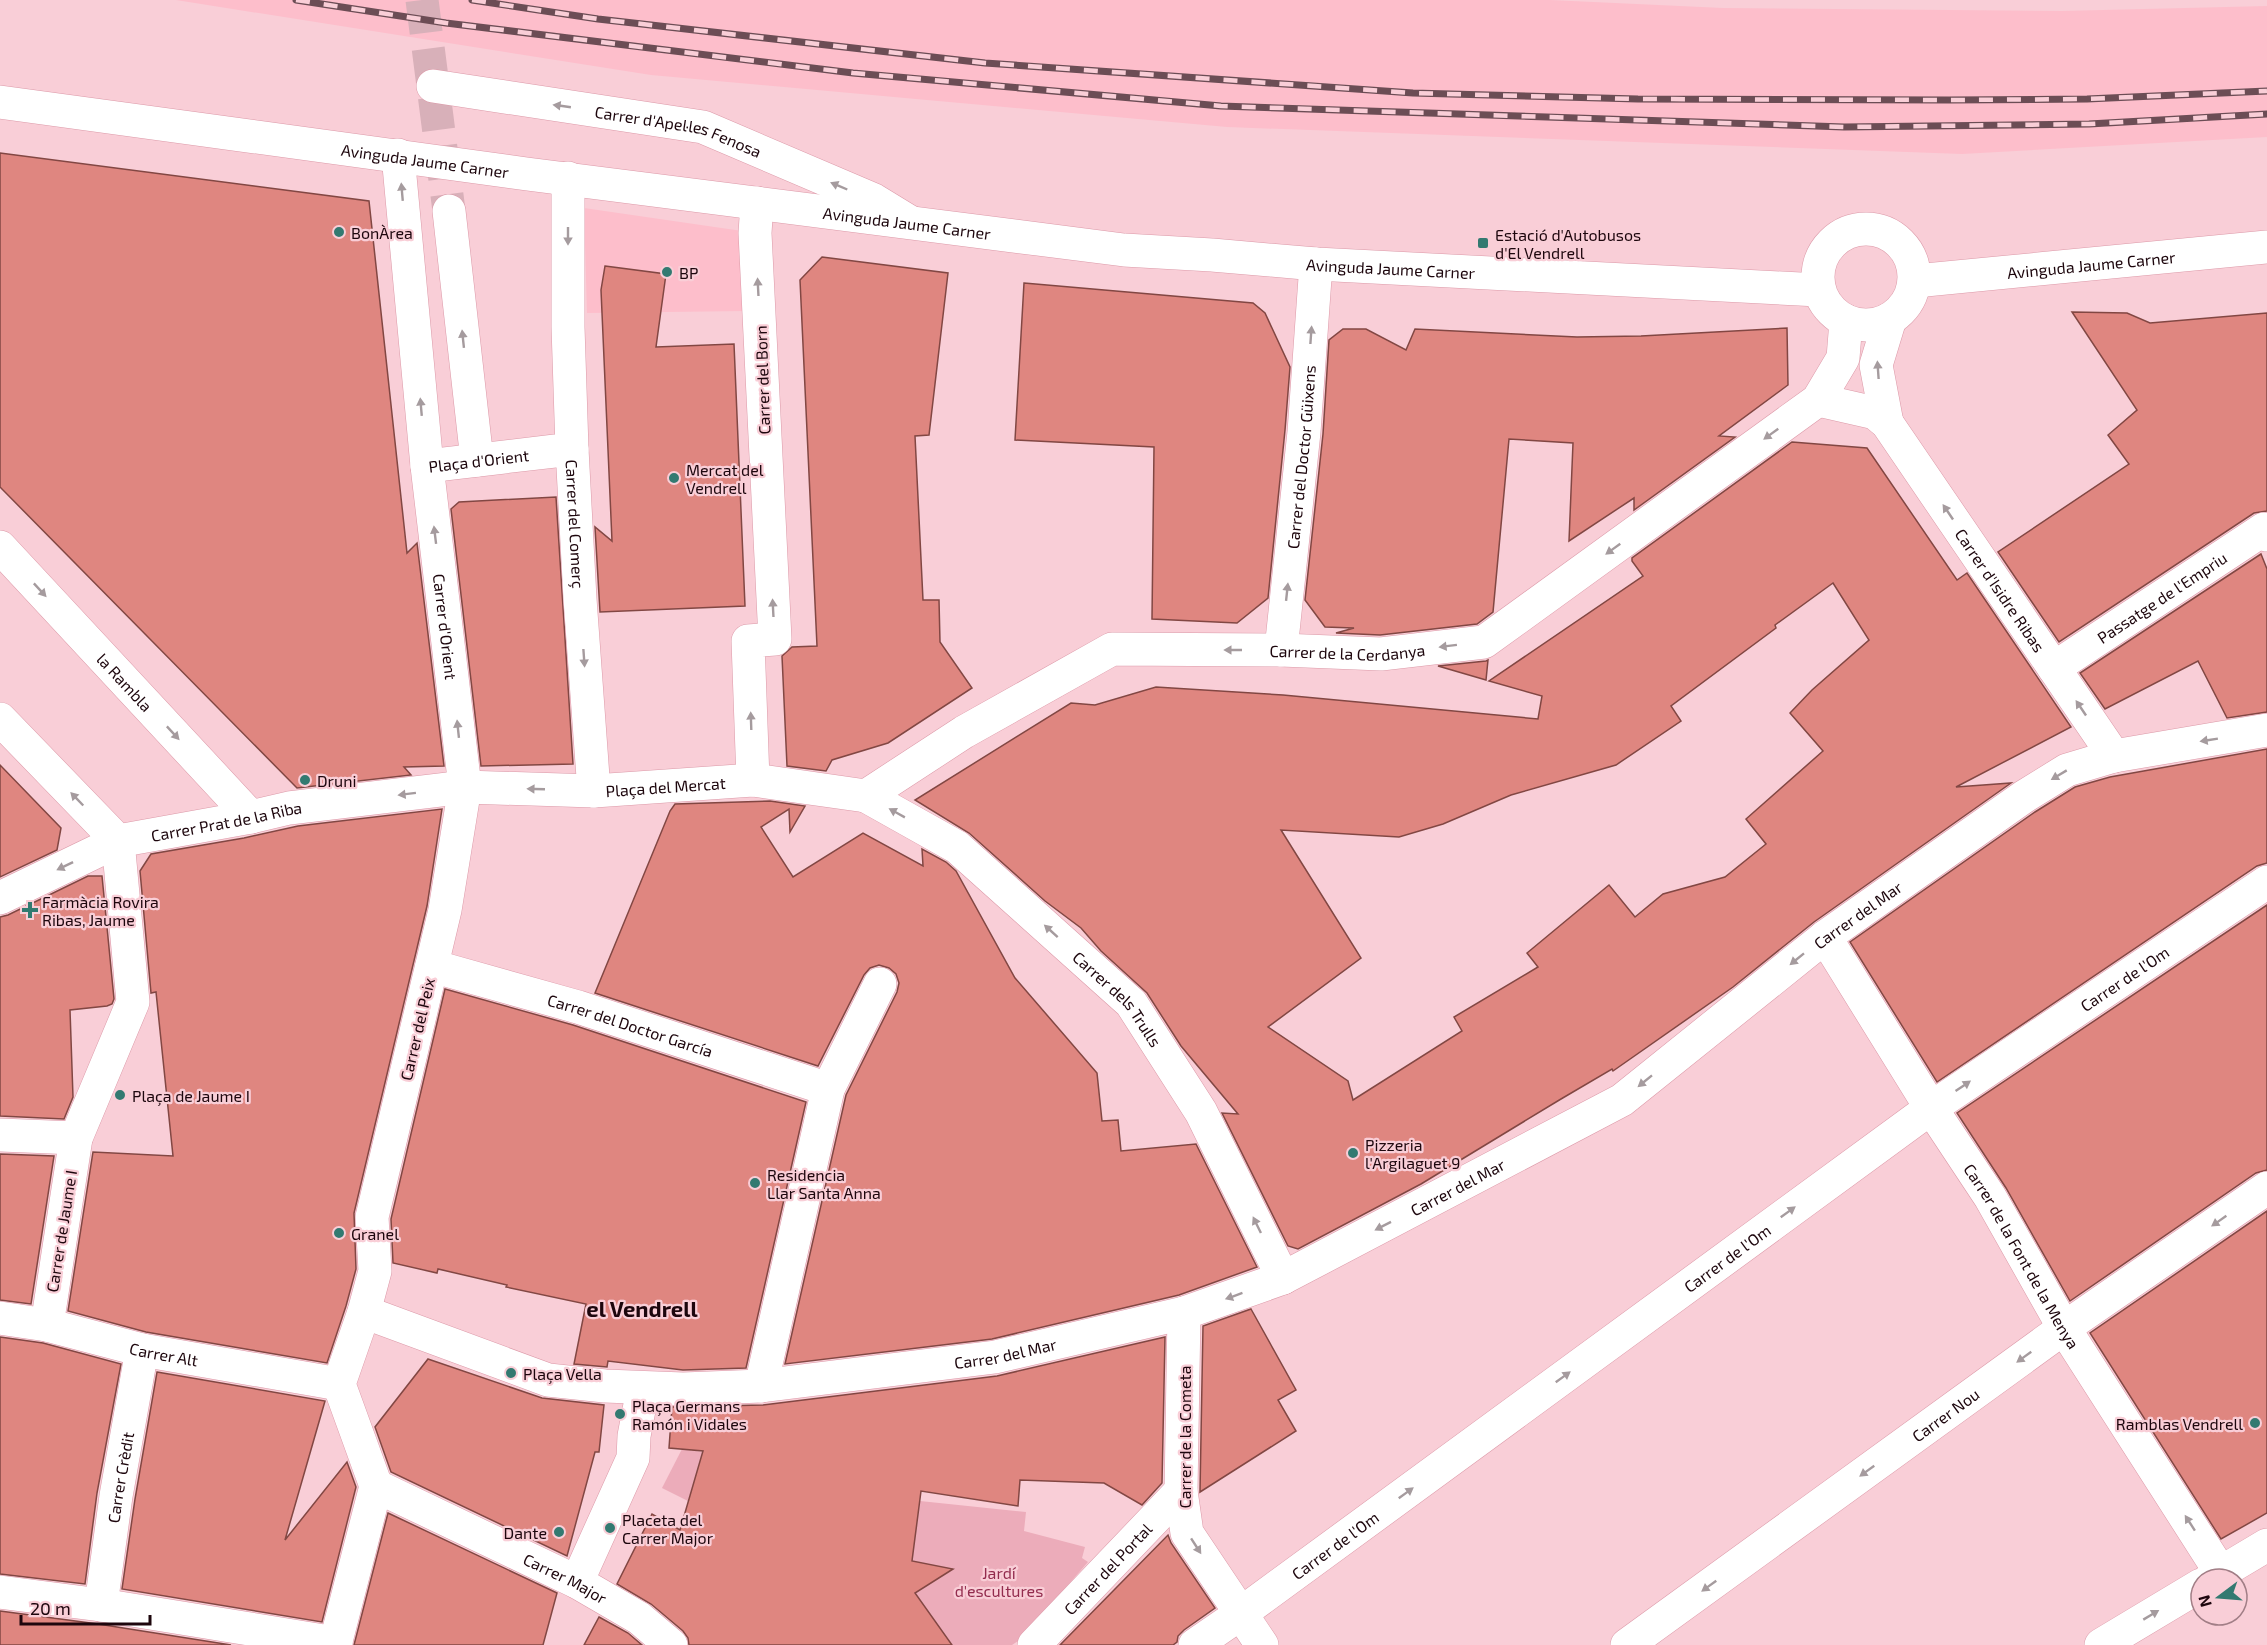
<svg xmlns="http://www.w3.org/2000/svg" width="2267" height="1645" viewBox="0 0 2267 1645" font-family="'Exo 2',sans-serif">
	<style>
		.built { fill: #fdbecb }
		.green { fill: #ecacba }
		.building { fill: #df8680; stroke: #824743; stroke-width: 1.5; fill-rule: evenodd }
		.lines { fill: none; stroke-linecap: round; stroke-linejoin: round }
		.minor-tunnel { stroke: #d8b0b9; stroke-width: 33; stroke-dasharray: 33 16; stroke-linecap: butt }
		.pedestrian-casing { stroke: #dc99a8; stroke-width: 34 }
		.minor-casing { stroke: #dc99a8; stroke-width: 34 }
		.tertiary-casing { stroke: #dc99a8; stroke-width: 34 }
		.pedestrian { stroke: #fff; stroke-width: 33 }
		.minor { stroke: #fff; stroke-width: 33 }
		.tertiary { stroke: #fff; stroke-width: 33 }
		.rail-casing { stroke: #6c4d55; stroke-width: 7 }
		.rail { stroke: #f9ced7; stroke-width: 4.5; stroke-dasharray: 14; stroke-linecap: butt }
		.oneway { fill: #a59b9e }
		.poi-dot { fill: #337a71; stroke: #f9ced7; stroke-width: 2 }
		.labels { text-anchor: middle; dominant-baseline: central; stroke-width: 4.5; stroke-linejoin: round; paint-order: stroke }
		.street-label { font-size: 16px; fill: #1d060d; stroke: #f9ced7 }
		.poi-label { font-size: 16px; fill: #1d060d; stroke: #f9ced7; text-anchor: start }
		.park-label { font-size: 16px; fill: #932c4e; stroke: #f9ced7 }
		.district-label { font-size: 22px; font-weight: bold; fill: #1d060d; stroke: #f9ced7 }
	</style>
	<rect width="100%" height="100%" fill="#f9ced7"/>
	<g class="built">
		<polygon points="176,0 1550,0 1723,8 2062,11 2267,6 2267,137 1962,154 1227,127 651,75"/>
		<polygon points="584,208 749,232 746,311 587,313"/>
	</g>
	<g class="green">
		<polygon points="682,1449 703,1452 688,1501 662,1488"/>
		<polygon points="920,1501 1026,1512 1024,1531 1085,1547 1082,1558 1088,1562 1021,1639 1012,1645 917,1645 887,1610 944,1574 940,1567 881,1554"/>
	</g>
	<g class="building">
		<polygon points="0,153 369,201 407,553 417,543 444,766 404,767 411,775 297,788 0,487"/>
		<polygon points="822,257 948,273 929,435 915,436 923,600 939,600 940,642 972,688 888,743 832,760 826,771 787,766 782,656 792,647 817,646 800,280"/>
		<polygon points="605,266 666,274 656,347 734,344 745,606 600,612 595,527 612,541 601,290"/>
		<polygon points="1024,283 1253,303 1265,313 1290,367 1285,430 1268,598 1237,623 1152,619 1154,447 1015,440"/>
		<polygon points="2072,312 2127,313 2150,323 2267,313 2267,511 2254,513 2059,642 1998,552 2129,464 2108,435 2137,410"/>
		<polygon points="1787,328 1788,385 1719,436 1735,437 1634,510 1634,498 1569,541 1573,443 1509,439 1493,612 1477,624 1380,635 1336,633 1354,628 1325,627 1305,600 1323,434 1329,340 1343,329 1366,329 1406,350 1415,329 1577,337 1641,336"/>
		<path d="M 1792,442 L 1867,448 L 1957,580 L 1967,573 L 2071,727 L 1956,787 L 2011,783 L 1814,922 L 1733,987 L 1613,1071 L 1612,1069 L 1561,1099 L 1421,1184 L 1298,1249 L 1288,1246 L 1222,1113 L 1238,1114 L 1181,1046 L 1147,993 L 1101,951 L 1081,928 L 1045,901 L 969,833 L 915,800 L 1071,703 L 1095,705 L 1156,687 L 1283,695 L 1538,719 L 1542,696 L 1489,681 L 1643,576 L 1632,561 L 1632,558 ZM 1833,583 L 1869,640 L 1812,690 L 1790,713 L 1823,751 L 1746,819 L 1766,844 L 1725,877 L 1663,894 L 1635,917 L 1609,885 L 1527,953 L 1538,967 L 1454,1017 L 1462,1031 L 1353,1100 L 1348,1081 L 1268,1027 L 1361,958 L 1281,830 L 1399,837 L 1443,824 L 1511,795 L 1616,765 L 1681,721 L 1671,706 L 1776,628 L 1775,625 Z"/>
		<polygon points="556,497 573,764 481,766 451,509 459,502"/>
		<polygon points="2261,554 2267,569 2267,712 2227,718 2198,661 2105,709 2080,673"/>
		<polygon points="1488,660 1486,680 1438,666 1486,661"/>
		<polygon points="2267,749 2267,863 2257,866 1937,1082 1850,942 2035,812 2075,787 2110,777"/>
		<polygon points="0,765 61,828 57,850 0,877"/>
		<polygon points="770,801 805,806 790,832 789,809 761,827 793,877 863,833 923,866 922,849 946,862 956,871 1015,978 1097,1073 1102,1121 1118,1120 1121,1151 1196,1144 1257,1267 1179,1295 992,1339 785,1364 846,1095 897,992 899,983 896,974 889,968 879,965 870,968 864,975 818,1066 595,993 670,811 675,804"/>
		<polygon points="442,809 427,906 354,1213 356,1269 346,1306 327,1363 146,1332 68,1311 93,1152 173,1156 156,992 151,993 140,871 151,854 244,838 298,826"/>
		<polygon points="88,876 102,876 114,999 112,1004 107,1006 70,1010 73,1097 64,1119 0,1116 0,917 8,915"/>
		<polygon points="2267,905 2267,1170 2256,1173 2070,1301 2006,1188 1957,1113"/>
		<polygon points="445,989 573,1025 806,1102 746,1368 683,1370 608,1361 607,1367 574,1364 586,1304 506,1287 507,1285 438,1269 437,1273 393,1263 391,1219"/>
		<polygon points="0,1154 54,1156 31,1304 0,1300"/>
		<polygon points="2267,1211 2267,1513 2221,1539 2090,1333"/>
		<polygon points="1251,1309 1296,1390 1278,1400 1296,1431 1200,1492 1203,1326"/>
		<polygon points="0,1337 43,1343 121,1364 97,1493 85,1584 0,1574"/>
		<polygon points="1165,1337 1162,1483 1142,1505 1104,1483 1020,1480 1018,1506 921,1491 912,1561 953,1569 915,1593 952,1645 689,1645 688,1638 683,1631 651,1604 617,1584 652,1514 680,1530 703,1451 669,1448 672,1407 763,1405 997,1376"/>
		<polygon points="428,1359 542,1398 604,1405 599,1452 595,1452 567,1556 391,1472 375,1427"/>
		<polygon points="157,1372 325,1401 285,1540 347,1462 356,1487 322,1622 122,1589 135,1499"/>
		<polygon points="388,1513 557,1593 543,1645 354,1645"/>
		<polygon points="1168,1535 1171,1543 1215,1608 1184,1630 1178,1636 1177,1642 1173,1645 1060,1645"/>
		<polygon points="0,1611 98,1624 231,1645 0,1645"/>
		<polygon points="599,1617 628,1633 642,1645 584,1645"/>
	</g>
	<g class="lines">
		<polyline class="minor-tunnel" points="422,0 449,211"/>
		<g class="pedestrian-casing">
			<g id="pedestrian">
				<path id="s1" d="M 2054,668 L 2264,529 L 2267,535"/>
				<path id="s2" d="M 465,787 L 445,910 L 372,1217 L 375,1271 L 364,1312 L 339,1384 L 376,1486 L 577,1582 L 639,1618 L 671,1645"/>
				<polyline points="0,898 118,841 133,1002 76,1138 47,1325"/>
				<path id="s3" d="M 432,966 L 578,1007 L 828,1089"/>
				<polyline points="0,1135 76,1138"/>
				<path id="s4" d="M 364,1312 L 548,1380 L 605,1386 L 683,1389 L 761,1386 L 995,1357 L 1184,1313"/>
				<path id="s5" d="M 0,1318 L 47,1325 L 142,1350 L 339,1384"/>
				<polyline points="761,1386 828,1089 880,984"/>
				<polyline points="577,1582 633,1458 634,1436 643,1389"/>
				<polyline points="0,1592 101,1605 336,1643"/>
				<path id="s6" d="M 101,1605 L 116,1496 L 142,1350"/>
				<polyline points="335,1645 376,1486"/>
			</g>
		</g>
		<g class="minor-casing">
			<g id="minor">
				<path id="s7" d="M 433,86 L 703,127 L 874,200 L 910,222"/>
				<path id="s8" d="M 398,155 L 427,466 L 465,787"/>
				<polyline points="449,211 477,460"/>
				<path id="s9" d="M 1818,400 L 1875,413 L 1887,423 L 2114,756"/>
				<polyline points="1887,423 1876,365 1890,319"/>
				<path id="s10" d="M 572,449 L 580,599 L 594,791"/>
				<path id="s11" d="M 427,466 L 572,449 L 568,327 L 568,178"/>
				<path id="s12" d="M 0,547 L 251,817"/>
				<path id="s13" d="M 1281,650 L 1304,432 L 1316,264"/>
				<path id="s14" d="M 0,719 L 118,841 L 251,817 L 289,808 L 465,787 L 594,791 L 753,780 L 866,796 L 964,732 L 1112,649 L 1281,650 L 1381,654 L 1484,642 L 1818,400 L 1843,358 L 1846,321"/>
				<polyline points="753,780 748,641 775,639 755,233 757,203"/>
				<path id="s15" d="M 866,796 L 957,847 L 1131,1003 L 1201,1112 L 1283,1278"/>
				<path id="s16" d="M 1825,937 L 1931,1108 L 1990,1197 L 2064,1328 L 2221,1573"/>
				<polyline points="2210,1579 2267,1545"/>
				<path id="s17" d="M 1034,1645 L 1181,1491"/>
				<path id="s18" d="M 1195,1645 L 1240,1614 L 1931,1108 L 2267,882"/>
				<path id="s19" d="M 1262,1645 L 1187,1533 L 1181,1491 L 1184,1313 L 1283,1278 L 1622,1100 L 1825,937 L 2025,796 L 2067,770 L 2114,756 L 2267,730"/>
				<path id="s20" d="M 1627,1645 L 2064,1328 L 2267,1188"/>
				<polyline points="2101,1645 2201,1585"/>
			</g>
		</g>
		<g class="tertiary-casing">
			<g id="tertiary">
				<path id="s21" d="M 0,102 L 527,174 L 1124,250 L 1212,255 L 1316,264 L 1819,290"/>
				<circle cx="1866" cy="277" r="48"/>
				<path id="s22" d="M 1915,281 L 2267,247"/>
			</g>
		</g>
		<use href="#pedestrian" class="pedestrian"/>
		<use href="#minor" class="minor"/>
		<use href="#tertiary" class="tertiary"/>
		<g class="rail-casing">
			<g id="rail">
				<polyline points="296,0 446,23 853,73 1221,106 1844,127 2089,124 2267,114"/>
				<polyline points="472,0 598,19 985,63 1413,93 1638,99 1949,100 2087,99 2267,91"/>
			</g>
		</g>
		<use href="#rail" class="rail"/>
	</g>
	<defs><path id="oneway-solid" d="M-6-.8H1V-3.2L6.5 0L1 3.2V.8H-6Z" transform="scale(1.5)"/></defs>
	<g class="oneway">
		<use href="#oneway-solid" transform="translate(562 106) rotate(-172)"/>
		<use href="#oneway-solid" transform="translate(839 186) rotate(-157)"/>
		<use href="#oneway-solid" transform="translate(402 192) rotate(-95)"/>
		<use href="#oneway-solid" transform="translate(568 236) rotate(90)"/>
		<use href="#oneway-solid" transform="translate(758 287) rotate(-93)"/>
		<use href="#oneway-solid" transform="translate(1311 335) rotate(-86)"/>
		<use href="#oneway-solid" transform="translate(463 339) rotate(-96)"/>
		<use href="#oneway-solid" transform="translate(1878 370) rotate(-94)"/>
		<use href="#oneway-solid" transform="translate(421 407) rotate(-95)"/>
		<use href="#oneway-solid" transform="translate(1771 434) rotate(144)"/>
		<use href="#oneway-solid" transform="translate(1948 512) rotate(-124)"/>
		<use href="#oneway-solid" transform="translate(435 535) rotate(-97)"/>
		<use href="#oneway-solid" transform="translate(1613 549) rotate(144)"/>
		<use href="#oneway-solid" transform="translate(40 590) rotate(47)"/>
		<use href="#oneway-solid" transform="translate(1287 592) rotate(-84)"/>
		<use href="#oneway-solid" transform="translate(773 608) rotate(-93)"/>
		<use href="#oneway-solid" transform="translate(1448 646) rotate(173)"/>
		<use href="#oneway-solid" transform="translate(1233 650) rotate(-180)"/>
		<use href="#oneway-solid" transform="translate(584 658) rotate(86)"/>
		<use href="#oneway-solid" transform="translate(2081 708) rotate(-124)"/>
		<use href="#oneway-solid" transform="translate(751 721) rotate(-92)"/>
		<use href="#oneway-solid" transform="translate(458 729) rotate(-96)"/>
		<use href="#oneway-solid" transform="translate(173 733) rotate(47)"/>
		<use href="#oneway-solid" transform="translate(2209 740) rotate(171)"/>
		<use href="#oneway-solid" transform="translate(2059 775) rotate(149)"/>
		<use href="#oneway-solid" transform="translate(536 789) rotate(-178)"/>
		<use href="#oneway-solid" transform="translate(407 794) rotate(173)"/>
		<use href="#oneway-solid" transform="translate(77 799) rotate(-134)"/>
		<use href="#oneway-solid" transform="translate(897 813) rotate(-151)"/>
		<use href="#oneway-solid" transform="translate(65 866) rotate(154)"/>
		<use href="#oneway-solid" transform="translate(1051 931) rotate(-138)"/>
		<use href="#oneway-solid" transform="translate(1797 959) rotate(141)"/>
		<use href="#oneway-solid" transform="translate(1645 1081) rotate(141)"/>
		<use href="#oneway-solid" transform="translate(1963 1086) rotate(-34)"/>
		<use href="#oneway-solid" transform="translate(1788 1212) rotate(-36)"/>
		<use href="#oneway-solid" transform="translate(2219 1221) rotate(145)"/>
		<use href="#oneway-solid" transform="translate(1257 1225) rotate(-116)"/>
		<use href="#oneway-solid" transform="translate(1383 1226) rotate(153)"/>
		<use href="#oneway-solid" transform="translate(1234 1296) rotate(160)"/>
		<use href="#oneway-solid" transform="translate(2024 1357) rotate(144)"/>
		<use href="#oneway-solid" transform="translate(1563 1377) rotate(-36)"/>
		<use href="#oneway-solid" transform="translate(1867 1471) rotate(144)"/>
		<use href="#oneway-solid" transform="translate(1406 1493) rotate(-36)"/>
		<use href="#oneway-solid" transform="translate(2190 1523) rotate(-123)"/>
		<use href="#oneway-solid" transform="translate(1196 1546) rotate(57)"/>
		<use href="#oneway-solid" transform="translate(1709 1586) rotate(144)"/>
		<use href="#oneway-solid" transform="translate(2151 1615) rotate(-31)"/>
	</g>
	<g class="poi-dot">
		<circle cx="339" cy="232" r="6"/>
		<rect x="1477" y="237" width="12" height="12" rx="3"/>
		<circle cx="667" cy="272" r="6"/>
		<circle cx="674" cy="478" r="6"/>
		<circle cx="305" cy="780" r="6"/>
		<path d="M27 901h6v6h6v6h-6v6h-6v-6h-6v-6h6z"/>
		<circle cx="120" cy="1095" r="6"/>
		<circle cx="1353" cy="1153" r="6"/>
		<circle cx="755" cy="1183" r="6"/>
		<circle cx="339" cy="1233" r="6"/>
		<circle cx="511" cy="1373" r="6"/>
		<circle cx="620" cy="1414" r="6"/>
		<circle cx="2255" cy="1423" r="6"/>
		<circle cx="610" cy="1528" r="6"/>
		<circle cx="559" cy="1532" r="6"/>
	</g>
	<g class="labels">
		<g class="street-label">
			<text stroke="none"><textPath href="#s7" startOffset="250">Carrer d'Apel·les Fenosa</textPath></text>
			<text stroke="none"><textPath href="#s21" startOffset="429">Avinguda Jaume Carner</textPath></text>
			<text stroke="none"><textPath href="#s21" startOffset="915">Avinguda Jaume Carner</textPath></text>
			<text stroke="none"><textPath href="#s22" startOffset="177">Avinguda Jaume Carner</textPath></text>
			<text stroke="none"><textPath href="#s21" startOffset="1401">Avinguda Jaume Carner</textPath></text>
			<text transform="translate(762 380) rotate(-92)">Carrer del Born</text>
			<text stroke="none"><textPath href="#s11" startOffset="52">Plaça d'Orient</textPath></text>
			<text stroke="none"><textPath href="#s13" startOffset="194">Carrer del Doctor Güixens</textPath></text>
			<text stroke="none"><textPath href="#s10" startOffset="75">Carrer del Comerç</textPath></text>
			<text stroke="none"><textPath href="#s9" startOffset="276">Carrer d'Isidre Ribas</textPath></text>
			<text stroke="none"><textPath href="#s1" startOffset="129">Passatge de l'Empriu</textPath></text>
			<text stroke="none"><textPath href="#s8" startOffset="474">Carrer d'Orient</textPath></text>
			<text stroke="none"><textPath href="#s14" startOffset="1446">Carrer de la Cerdanya</textPath></text>
			<text stroke="none"><textPath href="#s12" startOffset="184">la Rambla</textPath></text>
			<text stroke="none"><textPath href="#s14" startOffset="722">Plaça del Mercat</textPath></text>
			<text stroke="none"><textPath href="#s14" startOffset="280">Carrer Prat de la Riba</textPath></text>
			<text stroke="none"><textPath href="#s19" startOffset="1143">Carrer del Mar</textPath></text>
			<text stroke="none"><textPath href="#s18" startOffset="1144">Carrer de l'Om</textPath></text>
			<text stroke="none"><textPath href="#s15" startOffset="326">Carrer dels Trulls</textPath></text>
			<text stroke="none"><textPath href="#s3" startOffset="207">Carrer del Doctor García</textPath></text>
			<text transform="translate(417 1029) rotate(-77)">Carrer del Peix</text>
			<text stroke="none"><textPath href="#s19" startOffset="657">Carrer del Mar</textPath></text>
			<text transform="translate(61 1231) rotate(-81)">Carrer de Jaume I</text>
			<text stroke="none"><textPath href="#s16" startOffset="375">Carrer de la Font de la Menya</textPath></text>
			<text stroke="none"><textPath href="#s18" startOffset="658">Carrer de l'Om</textPath></text>
			<text stroke="none"><textPath href="#s4" startOffset="656">Carrer del Mar</textPath></text>
			<text stroke="none"><textPath href="#s5" startOffset="168">Carrer Alt</textPath></text>
			<text stroke="none"><textPath href="#s20" startOffset="393">Carrer Nou</textPath></text>
			<text transform="translate(1184 1437) rotate(-90)">Carrer de la Cometa</text>
			<text stroke="none"><textPath href="#s6" startOffset="129">Carrer Crèdit</textPath></text>
			<text stroke="none"><textPath href="#s18" startOffset="172">Carrer de l'Om</textPath></text>
			<text stroke="none"><textPath href="#s17" startOffset="106">Carrer del Portal</textPath></text>
			<text stroke="none"><textPath href="#s2" startOffset="932">Carrer Major</textPath></text>
		</g>
		<g class="poi-label">
			<text x="351" y="232">BonÀrea</text>
			<text x="1495" y="234">Estació d'Autobusos<tspan x="1495" dy="18">d'El Vendrell</tspan></text>
			<text x="679" y="272">BP</text>
			<text x="686" y="469">Mercat del<tspan x="686" dy="18">Vendrell</tspan></text>
			<text x="317" y="780">Druni</text>
			<text x="42" y="901">Farmàcia Rovira<tspan x="42" dy="18">Ribas, Jaume</tspan></text>
			<text x="132" y="1095">Plaça de Jaume I</text>
			<text x="1365" y="1144">Pizzeria<tspan x="1365" dy="18">l'Argilaguet 9</tspan></text>
			<text x="767" y="1174">Residencia<tspan x="767" dy="18">Llar Santa Anna</tspan></text>
			<text x="351" y="1233">Granel</text>
			<text x="523" y="1373">Plaça Vella</text>
			<text x="632" y="1405">Plaça Germans<tspan x="632" dy="18">Ramón i Vidales</tspan></text>
			<text x="2243" y="1423" text-anchor="end">Ramblas Vendrell</text>
			<text x="622" y="1519">Placeta del<tspan x="622" dy="18">Carrer Major</tspan></text>
			<text x="547" y="1532" text-anchor="end">Dante</text>
		</g>
		<g class="park-label">
			<text x="999" y="1572">Jardí<tspan x="999" dy="18">d'escultures</tspan></text>
		</g>
		<g class="district-label">
			<text x="642" y="1308">el Vendrell</text>
		</g>
	</g>
	<g transform="translate(2219 1597) rotate(254)"><circle r="28" fill="#f9ced7" stroke="#a17e86" stroke-width="1.5"/>
	<path d="M0-4.5L10 22L0 15L-10 22Z" fill="#337a71"/>
	<text y="-9" font-size="16" font-weight="bold" text-anchor="middle" fill="#1d060d">N</text>
	</g>
	<path d="M21 1615v9h129v-9" fill="none" stroke="#1d060d" stroke-width="3"/>
	<text x="30" y="1615" font-size="18" fill="#1d060d" stroke="#f9ced7" stroke-width="4.5" paint-order="stroke">20 m</text>
</svg>
